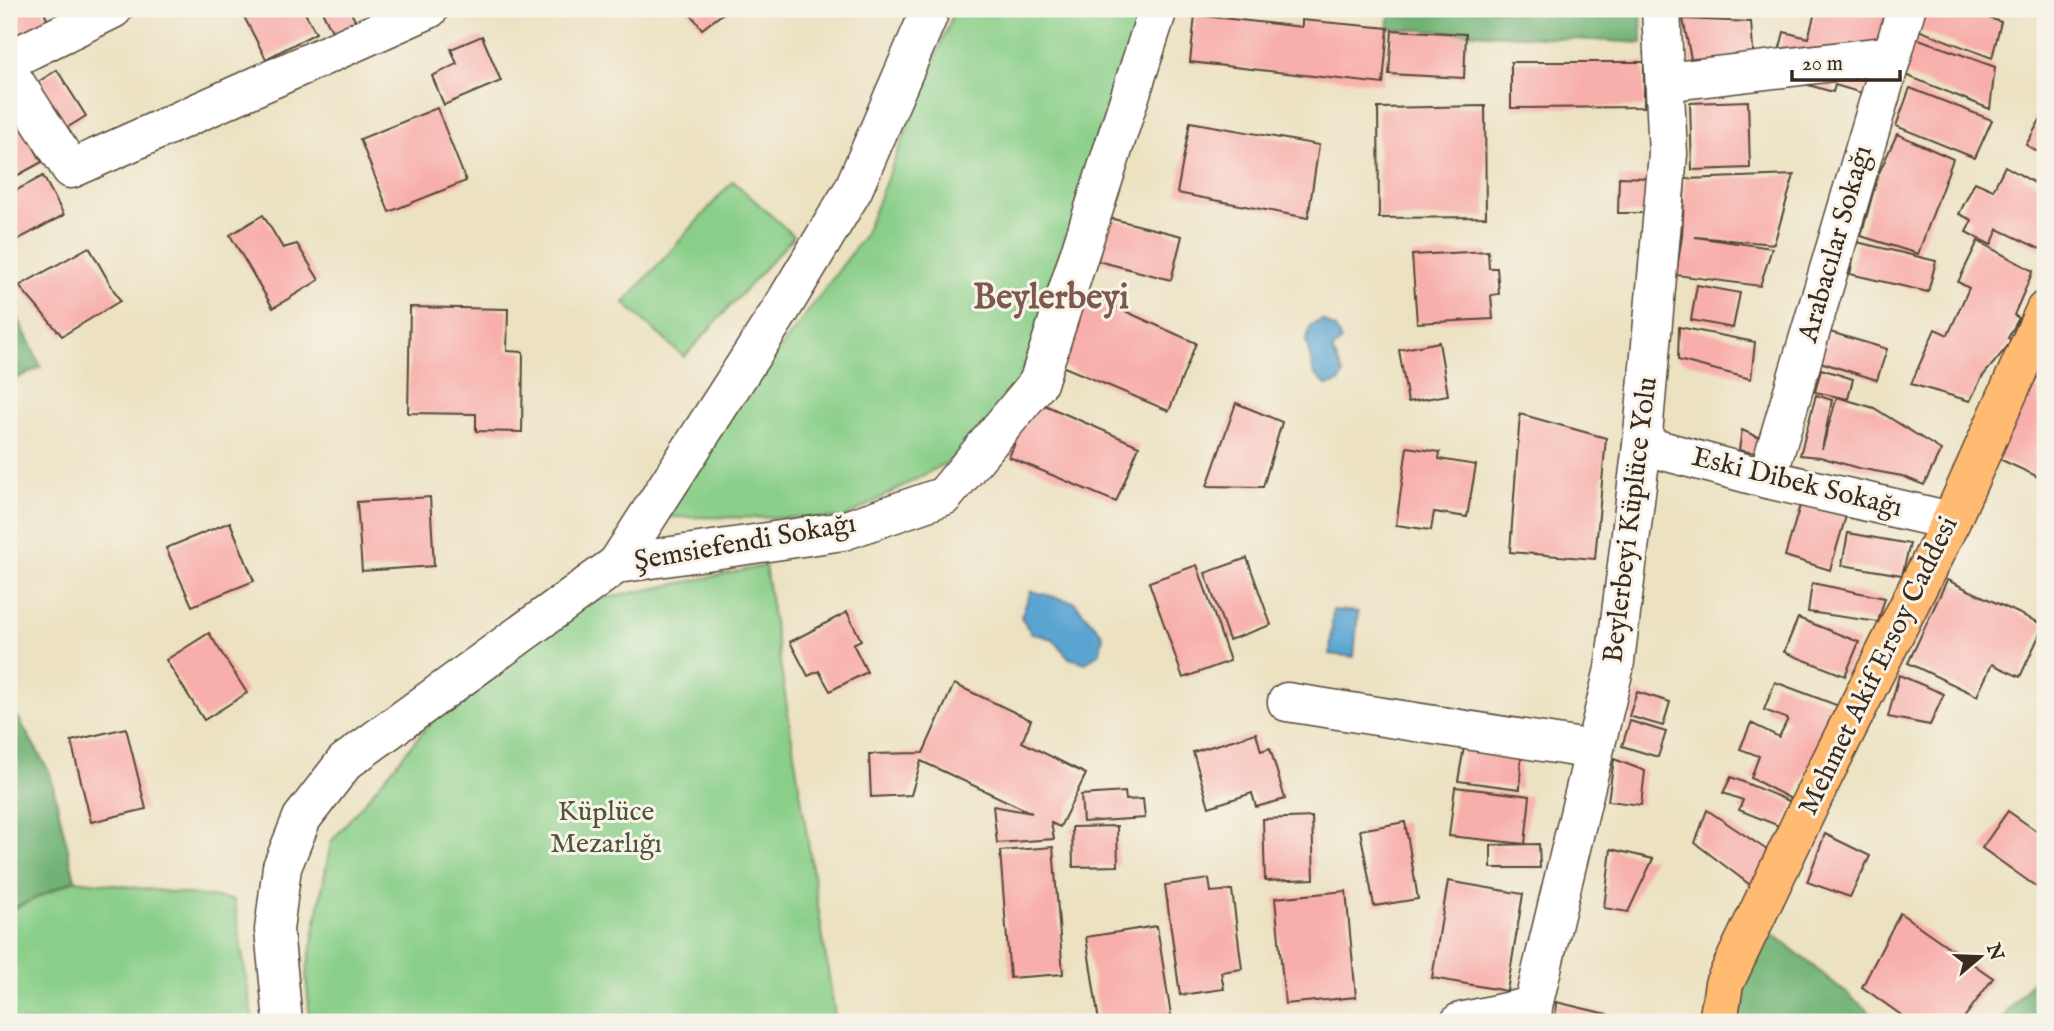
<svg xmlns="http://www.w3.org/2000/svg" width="2054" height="1031" viewBox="0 0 2054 1031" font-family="'IM FELL English',serif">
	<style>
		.green { fill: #8acf89; stroke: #627c54; stroke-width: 2 }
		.forest { fill: #6fb275; stroke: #556e4a; stroke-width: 2 }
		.water { fill: #5aa4d2; stroke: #4a6778; stroke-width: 2 }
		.building { fill: #f8aeaa }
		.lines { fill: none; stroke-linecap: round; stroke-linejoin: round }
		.minor-casing { stroke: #564637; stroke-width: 41 }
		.major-casing { stroke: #564637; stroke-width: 41 }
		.minor { stroke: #fff; stroke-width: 38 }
		.major { stroke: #ffbb71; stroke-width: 38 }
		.labels { text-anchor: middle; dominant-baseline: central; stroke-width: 6; stroke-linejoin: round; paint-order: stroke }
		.street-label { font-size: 28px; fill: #3b2a1e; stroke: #f7f3e8 }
		.park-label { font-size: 28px; fill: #4f5339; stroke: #f7f3e8 }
		.district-label { font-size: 35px; font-weight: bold; fill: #7d584f; stroke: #f7f3e8 }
	</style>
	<rect width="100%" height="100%" fill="#f7f3e8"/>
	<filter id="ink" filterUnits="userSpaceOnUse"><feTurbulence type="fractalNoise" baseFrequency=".0143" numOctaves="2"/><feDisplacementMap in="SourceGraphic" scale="14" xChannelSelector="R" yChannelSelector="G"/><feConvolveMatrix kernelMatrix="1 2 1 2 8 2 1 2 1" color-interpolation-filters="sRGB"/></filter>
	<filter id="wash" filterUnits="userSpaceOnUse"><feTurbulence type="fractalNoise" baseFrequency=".00686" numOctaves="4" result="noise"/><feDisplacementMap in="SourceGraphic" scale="28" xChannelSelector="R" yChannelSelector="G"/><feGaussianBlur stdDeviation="1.57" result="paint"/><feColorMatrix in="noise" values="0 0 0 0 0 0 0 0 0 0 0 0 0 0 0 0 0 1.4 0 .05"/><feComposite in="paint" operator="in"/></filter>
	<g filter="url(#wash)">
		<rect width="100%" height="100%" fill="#ece2c2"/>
		<g class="green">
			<polygon points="955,9 1158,9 1051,312 990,439 844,518 656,517 864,236"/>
			<polygon points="733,181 794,236 684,357 624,303"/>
			<polygon points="765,566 836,1022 310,1022 306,975 331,842 446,704 587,602"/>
			<polygon points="75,880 234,900 253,1022 9,1022 9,911"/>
		</g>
		<g class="forest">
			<polygon points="1390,9 1641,9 1642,43 1388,28"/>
			<polygon points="9,299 41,367 9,382"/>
			<polygon points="9,702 50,773 75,880 9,910"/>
			<polygon points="1744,910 1882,1022 1725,1022"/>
			<polygon points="2045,965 2045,1022 1999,1022"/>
		</g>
		<g class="water">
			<polygon points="1322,320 1335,328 1341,341 1332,350 1344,375 1339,382 1327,386 1314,373 1306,340 1311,325"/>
			<polygon points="1031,591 1074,602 1103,635 1100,652 1086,663 1069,658 1053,639 1031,633 1021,617"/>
			<polygon points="1333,610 1358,612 1354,657 1330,654"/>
		</g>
		<g id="blocks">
			<g class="building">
				<polygon points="9,9 43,9 52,32 9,54"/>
				<polygon points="240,9 303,9 316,33 266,59"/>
				<polygon points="321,9 349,9 357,24 334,35"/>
				<polygon points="687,9 729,9 702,29"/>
				<polygon points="1816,9 1897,9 1872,96 1835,85 1833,92 1773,75 1784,32 1808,38"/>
				<polygon points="1916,9 1961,9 2001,22 1992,58 1910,27"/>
				<polygon points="1195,15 1302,27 1302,20 1388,28 1383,84 1190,62"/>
				<polygon points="1683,19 1751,22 1754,63 1693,69"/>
				<polygon points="1392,30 1466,34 1464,78 1389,74"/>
				<polygon points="482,36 501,81 444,105 432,76 457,64 451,49"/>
				<polygon points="1916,38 1995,67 1990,109 1903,74"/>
				<polygon points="1511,62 1644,62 1644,107 1511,108"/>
				<polygon points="57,70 86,116 55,135 27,89"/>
				<polygon points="1910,88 1992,120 1975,158 1896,126"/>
				<polygon points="1748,101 1750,168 1692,170 1690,103"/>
				<polygon points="9,102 42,162 9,180"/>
				<polygon points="1485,106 1486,217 1379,218 1378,108"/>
				<polygon points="437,108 466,181 389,212 360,139"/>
				<polygon points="2045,111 2045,156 2026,145"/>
				<polygon points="1190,122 1319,145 1308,218 1177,193"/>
				<polygon points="1897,134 1953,159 1918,254 1861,236 1878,175"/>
				<polygon points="2005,166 2045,189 2045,237 2040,249 1998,229 1991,245 1966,232 1972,220 1959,214 1975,182 1993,190"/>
				<polygon points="1794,175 1774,244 1695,237 1772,248 1760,286 1676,275 1682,236 1685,179"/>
				<polygon points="43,176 64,215 17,240 9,224 9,194"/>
				<polygon points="1619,177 1650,178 1649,213 1618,213"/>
				<polygon points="263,215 283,248 297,244 319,280 273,308 230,235"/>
				<polygon points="1109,218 1182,236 1171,280 1098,261"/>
				<polygon points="1978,241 2033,271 2014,315 2019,318 2008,338 2012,341 1982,377 1970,401 1911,384 1935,329 1948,335 1969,288 1958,282"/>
				<polygon points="1857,242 1936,261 1928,292 1850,274"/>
				<polygon points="89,247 120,301 62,336 19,286"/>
				<polygon points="1488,251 1489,268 1497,268 1499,294 1491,295 1493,319 1417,323 1412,255"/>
				<polygon points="1697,285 1740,293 1733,328 1691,320"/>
				<polygon points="1087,294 1196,343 1169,411 1057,364"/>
				<polygon points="410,307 508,309 507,351 523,352 522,432 476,431 476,414 408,413"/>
				<polygon points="1679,327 1755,342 1751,379 1678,360"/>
				<polygon points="1830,332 1887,349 1877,380 1820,362"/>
				<polygon points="1439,342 1448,395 1408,402 1399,350"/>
				<polygon points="1821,369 1853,379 1848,399 1815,392"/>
				<polygon points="2029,373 2045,382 2045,480 1995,457"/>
				<polygon points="1816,395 1832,400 1822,449 1837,397 1874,408 1941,450 1924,485 1902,476 1858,468 1820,457 1800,455"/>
				<polygon points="1033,400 1139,446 1116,502 1009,457"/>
				<polygon points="1236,403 1282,422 1263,487 1207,486"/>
				<polygon points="1520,414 1606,438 1595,559 1510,552"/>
				<polygon points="1742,430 1762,439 1755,453 1739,450"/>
				<polygon points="1407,447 1440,452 1439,459 1476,465 1467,517 1434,512 1431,530 1396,525"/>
				<polygon points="430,497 434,566 362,571 357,502"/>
				<polygon points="1801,502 1846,516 1830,570 1785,556"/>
				<polygon points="230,522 254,581 192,606 166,548"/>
				<polygon points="1848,533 1910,544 1902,575 1842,565"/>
				<polygon points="1247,558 1271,625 1229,640 1205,573"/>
				<polygon points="1197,565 1230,661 1183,678 1149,582"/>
				<polygon points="1947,580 2044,625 2020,677 1992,664 1977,696 1908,663"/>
				<polygon points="1812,583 1885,598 1878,622 1808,612"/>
				<polygon points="847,612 861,640 853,644 867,672 830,691 819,671 808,676 790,642"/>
				<polygon points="1798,618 1859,642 1845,676 1784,652"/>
				<polygon points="209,633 247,693 204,720 166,660"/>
				<polygon points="1899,675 1944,694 1930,725 1888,717"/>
				<polygon points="1775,682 1839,706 1793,800 1751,778 1759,756 1740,749 1751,723 1779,737 1788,719 1764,710"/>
				<polygon points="954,684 1031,720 1022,742 1086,774 1060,827 1051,823 1054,839 997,843 993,806 1032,813 921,761 911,795 871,797 869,754 923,753"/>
				<polygon points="1637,692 1670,702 1663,726 1629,716"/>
				<polygon points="1630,721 1666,732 1658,757 1622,746"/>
				<polygon points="126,728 146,809 91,822 71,741"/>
				<polygon points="1256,733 1261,751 1270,748 1285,799 1256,807 1252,793 1209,807 1193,752"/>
				<polygon points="1464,747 1521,757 1520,789 1458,781"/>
				<polygon points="1614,759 1645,771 1641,805 1608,801"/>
				<polygon points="1731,777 1794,803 1784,828 1739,810 1743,800 1723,793"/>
				<polygon points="1455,787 1530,796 1525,844 1449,836"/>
				<polygon points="1125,792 1126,800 1143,799 1145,818 1083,822 1081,795"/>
				<polygon points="1707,810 1770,852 1754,888 1695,843"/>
				<polygon points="2008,811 2045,837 2045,893 1982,848"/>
				<polygon points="1312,817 1314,879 1265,881 1263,819"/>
				<polygon points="1405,822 1418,899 1374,906 1360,830"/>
				<polygon points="1117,826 1118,866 1073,867 1072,827"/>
				<polygon points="1825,834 1870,856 1850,897 1807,882"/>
				<polygon points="1539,844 1540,868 1491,868 1491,845"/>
				<polygon points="1053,847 1063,974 1010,978 1000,851"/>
				<polygon points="1611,849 1653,859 1628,912 1604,908"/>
				<polygon points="1209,879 1211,892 1232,890 1242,969 1221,972 1224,989 1180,995 1165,885"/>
				<polygon points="1448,881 1523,894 1507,991 1432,978"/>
				<polygon points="1346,891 1356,997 1285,1004 1275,898"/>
				<polygon points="1900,913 1993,978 1961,1022 1911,1022 1862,987"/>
				<polygon points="1157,926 1172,1022 1099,1022 1086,937"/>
				<polygon points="1556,1002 1607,1014 1605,1022 1555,1022"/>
			</g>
		</g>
	</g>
	<g filter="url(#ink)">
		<use href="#blocks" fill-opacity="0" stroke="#564637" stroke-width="2"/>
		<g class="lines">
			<g class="minor-casing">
				<g id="minor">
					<polyline points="9,60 113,9"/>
					<polyline points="9,73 71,169 429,9"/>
					<polyline points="1665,82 1892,55"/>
					<polyline points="1642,445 1767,479 1951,521"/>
					<polyline points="1767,479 1906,9"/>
					<polyline points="617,564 780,311 853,190 928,16 927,9"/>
					<polyline points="1287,702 1594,750"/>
					<polyline points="283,1022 274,930 282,867 302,818 345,762 617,564 843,531 944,496 1038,383 1158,9"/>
					<polyline points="1460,1022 1533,1006"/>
					<polyline points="1532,1022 1533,1006 1614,669 1642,445 1668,154 1661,9"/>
				</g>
			</g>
			<g class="major-casing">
				<polyline id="major" points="1718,1022 1724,984 1820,783 1951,521 2045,310"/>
			</g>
			<use href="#minor" class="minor"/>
			<use href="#major" class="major"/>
		</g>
	</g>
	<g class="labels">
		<g class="street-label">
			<text transform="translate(1836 244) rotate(-74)">Arabacılar Sokağı</text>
			<text transform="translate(1797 483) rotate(14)">Eski Dibek Sokağı</text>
			<text transform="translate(1631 520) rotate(-83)">Beylerbeyi Küplüce Yolu</text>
			<text transform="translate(745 543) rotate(-10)">Şemsiefendi Sokağı</text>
			<text transform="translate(1879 666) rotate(-64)">Mehmet Akif Ersoy Caddesi</text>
		</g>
		<g class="park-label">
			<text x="606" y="812">Küplüce<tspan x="606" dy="32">Mezarlığı</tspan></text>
		</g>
		<g class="district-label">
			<text x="1051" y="298">Beylerbeyi</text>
		</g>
	</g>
	<rect width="2054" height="1031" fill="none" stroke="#f7f3e8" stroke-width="35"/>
	<g transform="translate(1980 957) rotate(71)" stroke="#f7f3e8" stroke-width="5" paint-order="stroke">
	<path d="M0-5L12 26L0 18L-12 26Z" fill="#3b2a1e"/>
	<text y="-10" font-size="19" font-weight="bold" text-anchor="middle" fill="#3b2a1e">N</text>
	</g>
	<path d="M1792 70v10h108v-10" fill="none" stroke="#3b2a1e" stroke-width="3.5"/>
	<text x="1802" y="70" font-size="21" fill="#3b2a1e" stroke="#f7f3e8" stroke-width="5" paint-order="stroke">20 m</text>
</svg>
